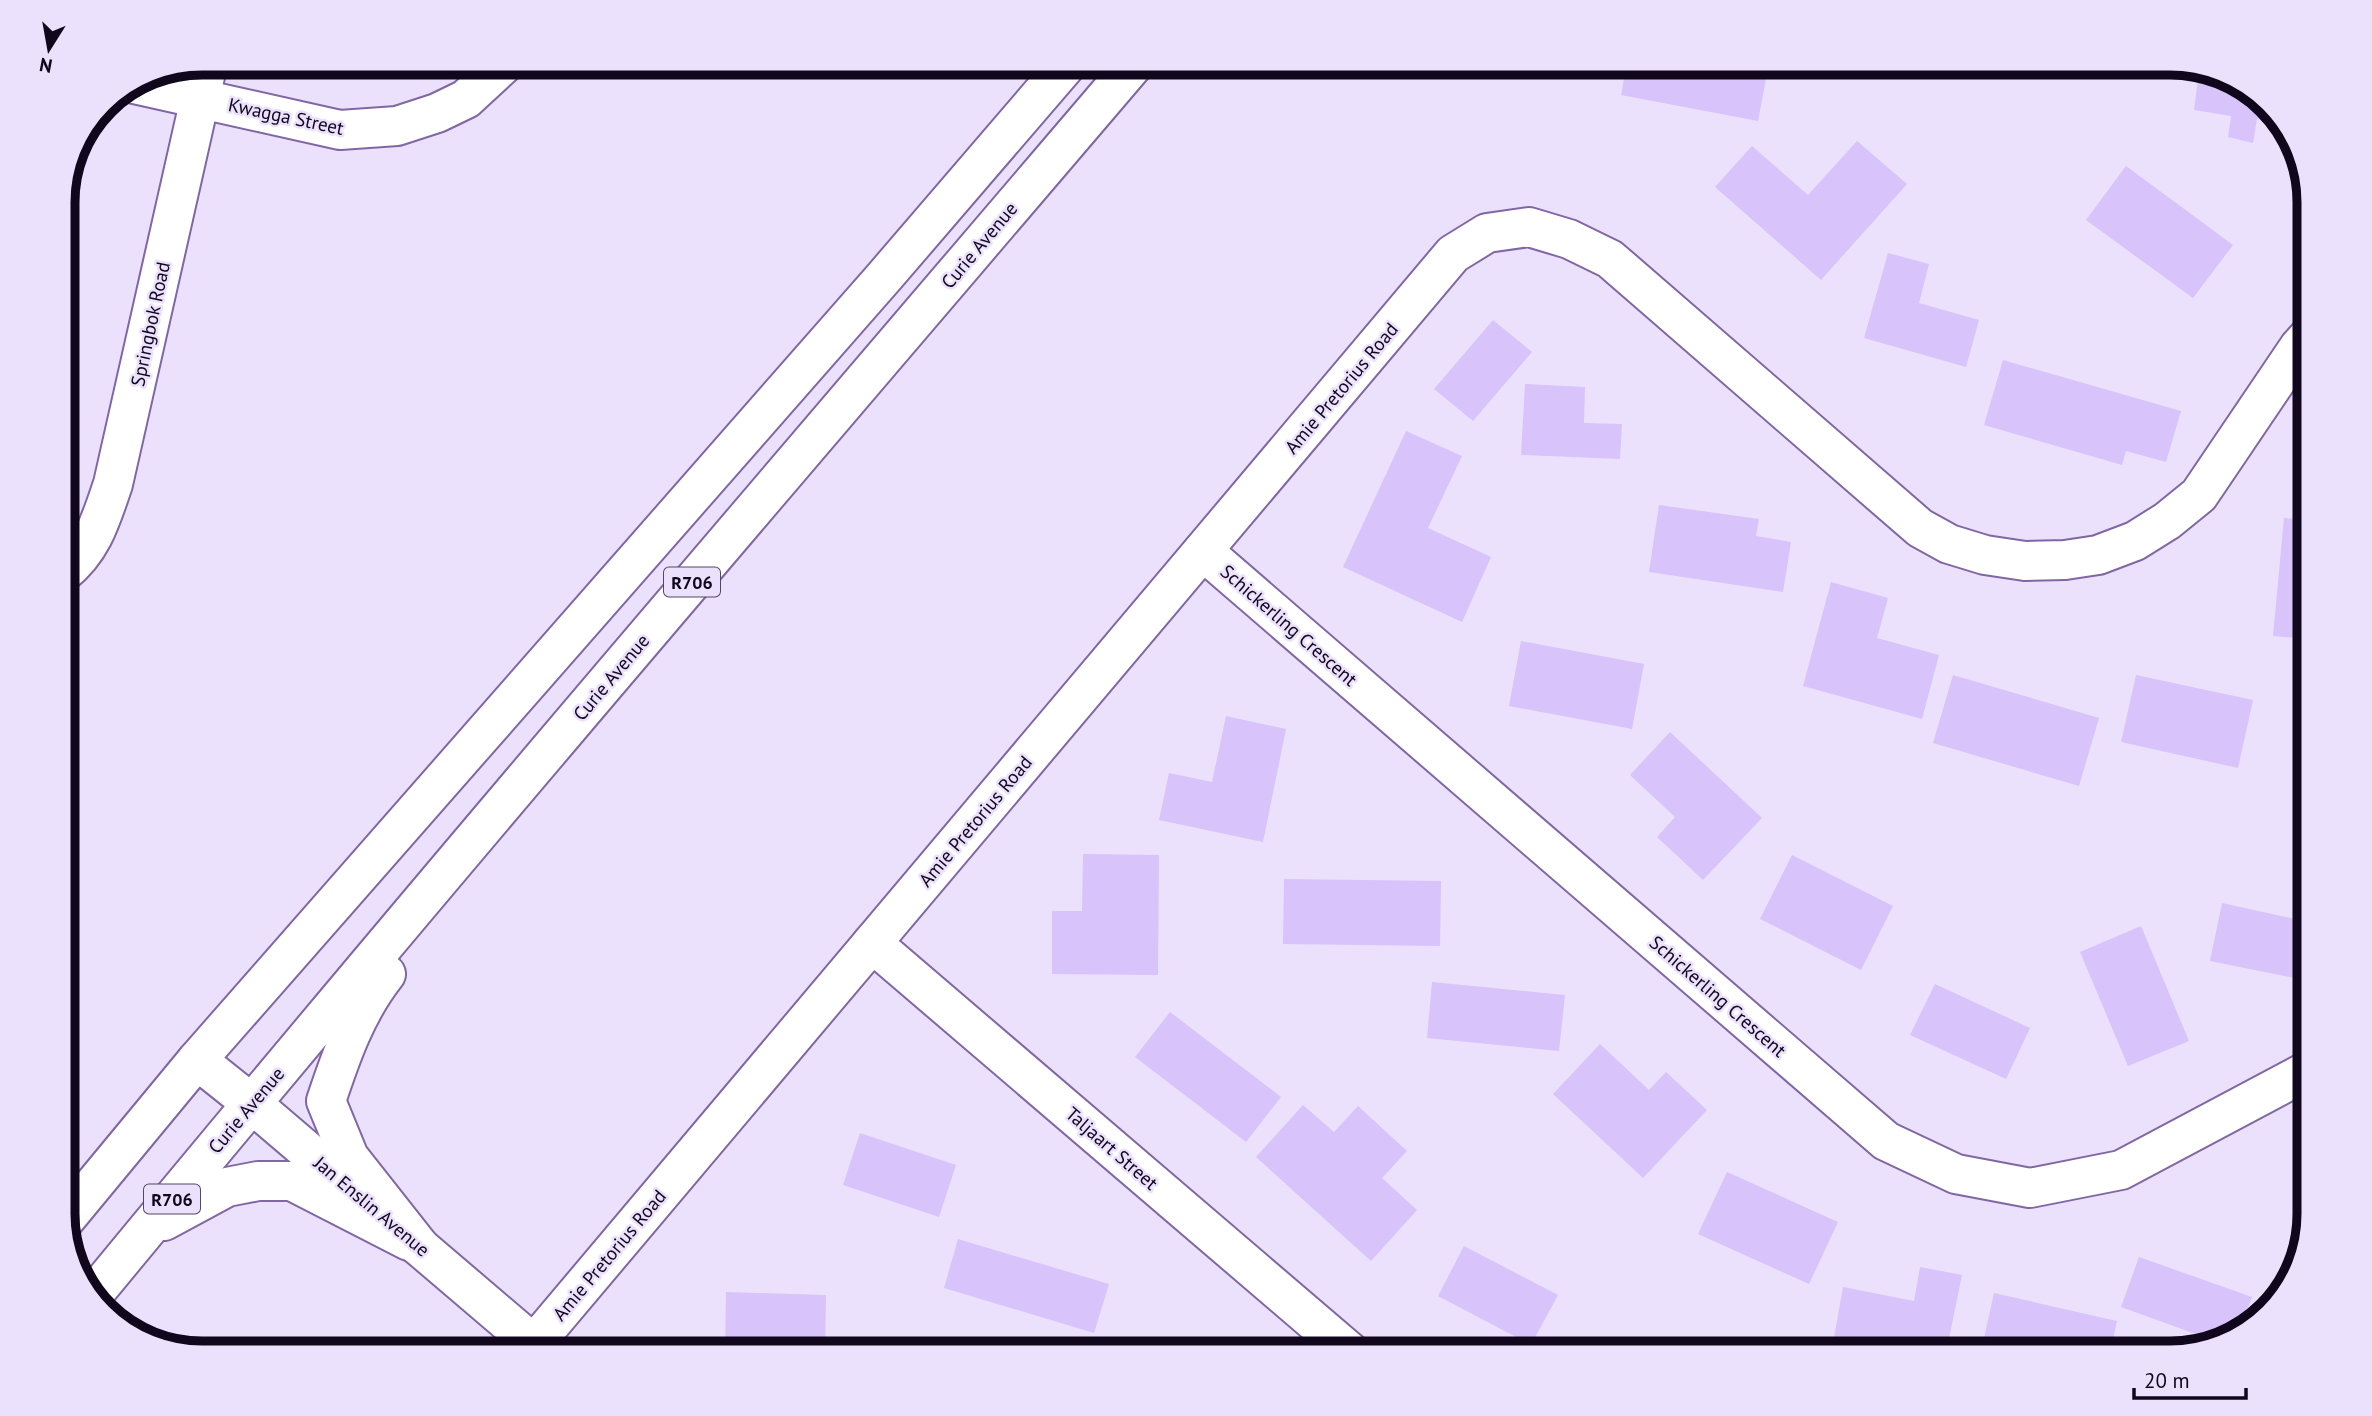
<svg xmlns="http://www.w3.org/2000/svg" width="2372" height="1416" viewBox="0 0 2372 1416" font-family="'PT Sans',sans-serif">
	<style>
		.building { fill: #d8c3fa }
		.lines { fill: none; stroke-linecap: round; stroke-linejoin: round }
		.minor-casing { stroke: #8067a4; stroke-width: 42 }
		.major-casing { stroke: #8067a4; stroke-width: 42 }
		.minor { stroke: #fff; stroke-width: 38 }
		.major { stroke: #fff; stroke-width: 38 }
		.labels { text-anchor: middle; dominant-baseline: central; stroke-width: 5; stroke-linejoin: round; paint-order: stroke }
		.shield { fill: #ebe1fd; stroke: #524860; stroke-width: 2 }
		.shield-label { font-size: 18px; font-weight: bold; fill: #11071d }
		.street-label { font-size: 19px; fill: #11071d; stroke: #ebe1fd }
		.rim { fill: none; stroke: #11071d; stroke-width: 9 }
	</style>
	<rect width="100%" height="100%" fill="#ebe1fd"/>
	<g class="building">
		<polygon points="1465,63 1481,63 1476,71"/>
		<polygon points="1627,63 1769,63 1758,121 1621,95"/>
		<polygon points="2199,71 2240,82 2281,123 2257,119 2253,143 2228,137 2231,116 2194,110"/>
		<polygon points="1857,141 1907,184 1821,280 1715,187 1752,146 1808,195"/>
		<polygon points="2126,166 2233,245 2193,298 2086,220"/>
		<polygon points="1888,253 1929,264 1919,303 1979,320 1966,367 1864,338"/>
		<polygon points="1493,320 1532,352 1473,421 1434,389"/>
		<polygon points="2003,360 2181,411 2166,462 2126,451 2122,465 1984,425"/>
		<polygon points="1525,384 1585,387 1584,423 1622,424 1620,459 1521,455"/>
		<polygon points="1406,431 1462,456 1428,528 1491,557 1462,622 1343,567"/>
		<polygon points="1659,505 1759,519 1756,536 1791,542 1783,592 1649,572"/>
		<polygon points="2284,518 2309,520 2309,639 2273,636"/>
		<polygon points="1831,582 1888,598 1877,638 1939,655 1922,719 1803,686"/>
		<polygon points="1521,641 1644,664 1632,729 1509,706"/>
		<polygon points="1953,675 2099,718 2079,786 1933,743"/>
		<polygon points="2136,675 2253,700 2238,768 2121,742"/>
		<polygon points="1226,716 1286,729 1263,842 1159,820 1169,773 1212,782"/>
		<polygon points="1670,732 1762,818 1703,880 1657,837 1675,817 1630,775"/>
		<polygon points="1083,854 1159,855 1158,975 1052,974 1052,911 1082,911"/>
		<polygon points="1792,855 1893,906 1861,970 1760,919"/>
		<polygon points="1284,879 1441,881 1440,946 1283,944"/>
		<polygon points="2222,903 2309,922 2309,981 2210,961"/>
		<polygon points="2141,926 2189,1041 2128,1066 2080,952"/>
		<polygon points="1432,982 1565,995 1559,1051 1427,1038"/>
		<polygon points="1935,984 2030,1028 2006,1079 1910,1035"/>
		<polygon points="1170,1012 1281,1097 1246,1142 1135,1057"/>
		<polygon points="1600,1044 1649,1090 1666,1072 1707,1110 1643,1178 1553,1094"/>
		<polygon points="1303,1105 1334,1132 1358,1106 1407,1151 1382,1178 1417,1210 1371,1261 1256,1157"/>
		<polygon points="860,1133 956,1165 939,1217 843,1185"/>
		<polygon points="1727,1172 1838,1222 1809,1284 1698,1234"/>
		<polygon points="958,1239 1109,1284 1094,1333 944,1288"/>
		<polygon points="1464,1246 1558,1295 1531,1345 1438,1296"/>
		<polygon points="2139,1257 2252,1297 2238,1335 2215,1341 2121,1307"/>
		<polygon points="1920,1267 1962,1275 1946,1353 1854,1353 1832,1349 1843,1287 1914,1301"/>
		<polygon points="726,1292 826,1295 825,1353 725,1353"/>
		<polygon points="1994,1293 2117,1321 2110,1353 2009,1353 1982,1347"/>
		<polygon points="1564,1346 1580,1353 1561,1353"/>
	</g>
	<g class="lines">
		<g class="minor-casing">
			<g id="minor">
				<polyline points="134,84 340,130 397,126 437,113 466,99 505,63"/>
				<polyline points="1203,551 1886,1141 1956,1174 2030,1188 2121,1170 2309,1070"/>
				<path d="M 63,573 C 93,549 101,519 113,484 L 208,63"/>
				<polyline points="872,943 1351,1353"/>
				<polyline points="197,1060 251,1103 544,1353"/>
				<polyline points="534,1344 1453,254 1487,233 1529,227 1569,239 1610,259 1920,528 1949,544 1985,555 2025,561 2065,560 2098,555 2135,541 2167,521 2199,495 2299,347 2309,336"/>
			</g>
		</g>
		<g class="major-casing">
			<g id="major">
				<path d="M 386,974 C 356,1012 341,1056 326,1101 L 349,1157 L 420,1247"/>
				<polyline points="164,1221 227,1187 258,1181 292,1181 409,1241"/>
				<polyline points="63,1222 197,1060 885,276 1068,63"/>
				<path d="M 93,1295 C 435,880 786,472 1135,63"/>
			</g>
		</g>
		<use href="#minor" class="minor"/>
		<use href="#major" class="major"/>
	</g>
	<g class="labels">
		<g class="shield">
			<rect x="664" y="567.5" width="56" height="29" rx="5"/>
			<rect x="144" y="1184.5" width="56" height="29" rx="5"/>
		</g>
		<g class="shield-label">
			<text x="692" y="582">R706</text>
			<text x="172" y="1199">R706</text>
		</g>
		<g class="street-label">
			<text transform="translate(286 116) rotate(12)">Kwagga Street</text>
			<text transform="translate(979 245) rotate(-50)">Curie Avenue</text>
			<text transform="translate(150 324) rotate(-78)">Springbok Road</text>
			<text transform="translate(1341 388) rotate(-50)">Amie Pretorius Road</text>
			<text transform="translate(1289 625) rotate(41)">Schickerling Crescent</text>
			<text transform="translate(611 677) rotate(-50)">Curie Avenue</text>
			<text transform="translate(975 821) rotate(-50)">Amie Pretorius Road</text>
			<text transform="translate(1718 996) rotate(41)">Schickerling Crescent</text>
			<text transform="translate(246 1110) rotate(-50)">Curie Avenue</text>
			<text transform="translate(1112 1148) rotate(41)">Taljaart Street</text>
			<text transform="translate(372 1206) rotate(40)">Jan Enslin Avenue</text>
			<text transform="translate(609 1255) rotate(-50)">Amie Pretorius Road</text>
		</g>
	</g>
	<path d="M0 0H2372V1416H0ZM202 75H2170A127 127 0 0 1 2297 202V1214A127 127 0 0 1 2170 1341H202A127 127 0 0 1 75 1214V202A127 127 0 0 1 202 75Z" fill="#ebe1fd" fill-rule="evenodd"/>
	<path class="rim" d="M202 75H2170A127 127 0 0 1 2297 202V1214A127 127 0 0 1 2170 1341H202A127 127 0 0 1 75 1214V202A127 127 0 0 1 202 75Z"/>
	<g transform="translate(49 49) rotate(191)" stroke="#ebe1fd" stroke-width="5" paint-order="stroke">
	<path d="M0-5L12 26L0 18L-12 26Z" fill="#11071d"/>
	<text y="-10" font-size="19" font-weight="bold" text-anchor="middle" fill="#11071d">N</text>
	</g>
	<path d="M2134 1388v10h112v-10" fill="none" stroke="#11071d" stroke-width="3.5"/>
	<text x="2144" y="1388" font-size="21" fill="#11071d" stroke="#ebe1fd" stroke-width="5" paint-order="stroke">20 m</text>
</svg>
